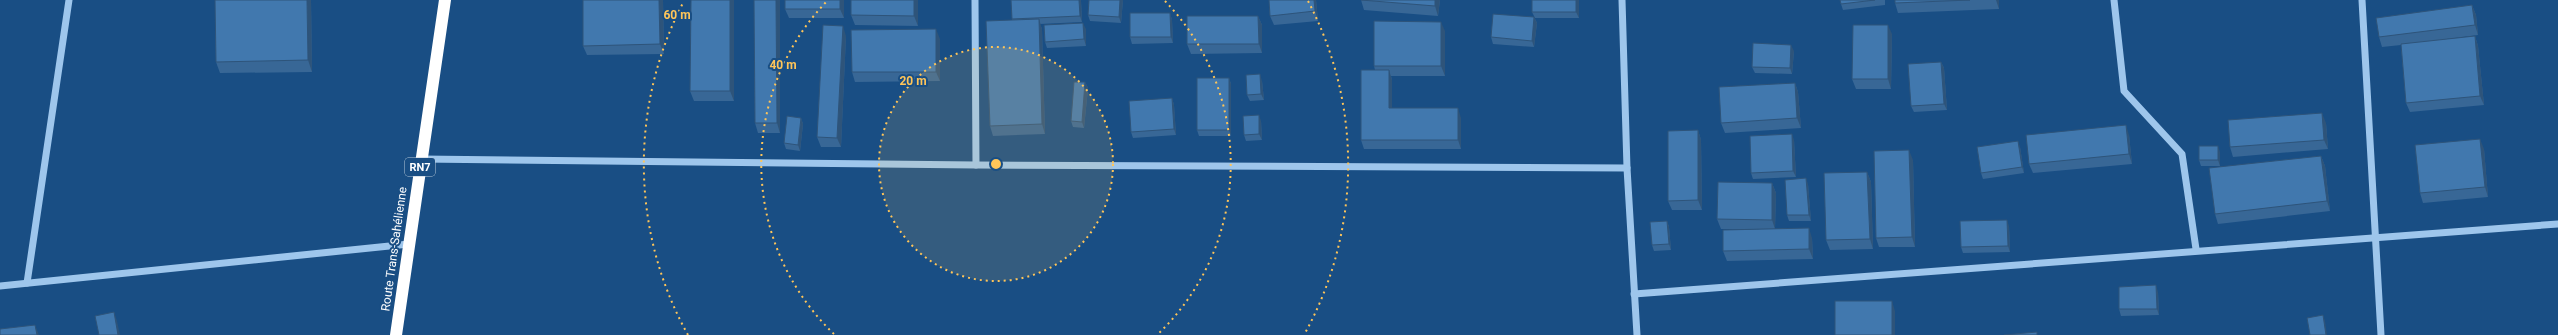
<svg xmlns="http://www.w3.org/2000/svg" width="2558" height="335" viewBox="0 0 2558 335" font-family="Roboto,sans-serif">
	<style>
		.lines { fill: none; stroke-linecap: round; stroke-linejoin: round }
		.minor { stroke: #9ec6ec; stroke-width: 7 }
		.highway { stroke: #fff; stroke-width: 12 }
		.wall { fill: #386796 }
		.shaded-wall { fill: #2e547a }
		.building { fill: #4178ae; stroke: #2e547a }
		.ring { fill: none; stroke: #ffc559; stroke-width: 2; stroke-dasharray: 2 4 }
		.labels { text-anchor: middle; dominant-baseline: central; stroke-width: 4; stroke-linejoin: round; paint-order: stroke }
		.shield { fill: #194e84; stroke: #bacada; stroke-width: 1 }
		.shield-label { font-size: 11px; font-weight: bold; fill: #fff }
		.street-label { font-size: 12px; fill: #fff; stroke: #194e84 }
		.centre { fill: #ffc559; stroke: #194e84; stroke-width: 2 }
		.ring-label { font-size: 12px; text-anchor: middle; font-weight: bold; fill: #ffc559; stroke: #194e84; stroke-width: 4; stroke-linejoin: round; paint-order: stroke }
	</style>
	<rect width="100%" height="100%" fill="#194e84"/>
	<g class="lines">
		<g class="minor">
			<polyline points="975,0 976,165"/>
			<polyline points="1622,0 1627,168 1637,335"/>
			<polyline points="2114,0 2124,91 2182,154 2196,249"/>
			<polyline points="2362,0 2381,335"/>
			<polyline points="421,159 976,165 1627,168"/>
			<polyline points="27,283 69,0"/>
			<polyline points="0,286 409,244"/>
			<polyline points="1634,294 2558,224"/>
		</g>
		<polyline class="highway" points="396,335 445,0"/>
	</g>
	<g class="wall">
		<polygon points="215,0 311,0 312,72 220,73 216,62"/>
		<polygon points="663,0 664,54 587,55 583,46"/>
		<polygon points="691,0 734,0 734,101 694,101 690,91"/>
		<polygon points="754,0 780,0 780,133 758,133 755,123"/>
		<polygon points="844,0 844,18 789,18 785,9"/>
		<polygon points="918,0 918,26 855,25 851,15"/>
		<polygon points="1123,0 1121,23 1090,21 1088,15"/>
		<polygon points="1269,0 1316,0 1318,21 1274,25 1270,16"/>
		<polygon points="1361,0 1440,0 1438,16 1364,10"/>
		<polygon points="1579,0 1579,18 1535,18 1532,12"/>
		<polygon points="1840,0 1885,0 1885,5 1843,10 1841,4"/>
		<polygon points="1895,0 1999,0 1999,9 1898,13 1895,3"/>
		<polygon points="1081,1 1082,22 1040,24 1042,29 1045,134 993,136 990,126 1012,20 1012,19"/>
		<polygon points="2472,5 2476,15 2478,35 2439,40 2475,36 2478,46 2484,105 2410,112 2406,103 2401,45 2382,47 2379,37"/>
		<polygon points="1170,13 1172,20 1173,43 1132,44 1130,37"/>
		<polygon points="1258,16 1262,25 1262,53 1191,54 1187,44"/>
		<polygon points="1534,17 1537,23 1534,47 1493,44 1491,37"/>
		<polygon points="1086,29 1086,46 1047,48 1045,42"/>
		<polygon points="1445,31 1445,76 1391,76 1392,80 1392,108 1461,118 1461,149 1364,149 1361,140 1375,70 1374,66"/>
		<polygon points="1892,34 1891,89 1856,89 1852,79"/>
		<polygon points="846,36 841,147 821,147 817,137"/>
		<polygon points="940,39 940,81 855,82 852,72"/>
		<polygon points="1794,51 1792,74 1755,73 1752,67"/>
		<polygon points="1941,62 1944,68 1947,110 1914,112 1911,106"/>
		<polygon points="1229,78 1231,84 1231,136 1199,136 1197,130"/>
		<polygon points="1262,81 1264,100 1250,101 1247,95"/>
		<polygon points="1085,82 1088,88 1084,128 1073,127 1071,121"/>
		<polygon points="1795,83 1798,92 1801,128 1725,133 1721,123"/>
		<polygon points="1172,98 1174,105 1176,135 1133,138 1131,132"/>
		<polygon points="801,118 803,124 800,151 786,149 784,143"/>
		<polygon points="1261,121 1262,140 1246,141 1244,135"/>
		<polygon points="2326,123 2328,149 2233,157 2230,147"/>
		<polygon points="1698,130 1701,140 1702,210 1672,210 1668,201"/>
		<polygon points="2129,135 2132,164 2033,173 2029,164"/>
		<polygon points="1794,140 1796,177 1753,179 1751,173"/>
		<polygon points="2020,147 2024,173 1983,179 1981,173"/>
		<polygon points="2484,149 2488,197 2423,203 2420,193"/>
		<polygon points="2220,152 2220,166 2201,166 2199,160"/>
		<polygon points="2321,156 2325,166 2330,211 2218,224 2215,214"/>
		<polygon points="1913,160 1915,247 1879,247 1876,238"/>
		<polygon points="1867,172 1871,182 1873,249 1830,250 1826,240"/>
		<polygon points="1772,183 1776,193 1775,229 1812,238 1813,259 1727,261 1723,251 1760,229 1721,229 1717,219"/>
		<polygon points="1808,184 1811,221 1789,221 1787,215"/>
		<polygon points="1667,221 1669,227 1671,250 1654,251 1652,245"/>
		<polygon points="2009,226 2010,252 1963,253 1961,247"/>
		<polygon points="2158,292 2159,315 2121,316 2119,309"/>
	</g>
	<g class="shaded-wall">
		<polygon points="307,0 311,0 312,72 308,60"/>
		<polygon points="659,0 663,0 664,54 660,44"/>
		<polygon points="730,0 734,0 734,101 730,91"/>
		<polygon points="776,0 780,0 780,133 777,123"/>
		<polygon points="840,0 844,0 844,18 840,9"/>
		<polygon points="914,0 918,0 918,26 914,16"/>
		<polygon points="1079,0 1081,0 1081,1 1082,22 1080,16"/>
		<polygon points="1120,0 1123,0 1121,23 1119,17"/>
		<polygon points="1314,0 1316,0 1318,21 1315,11"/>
		<polygon points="1435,0 1440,0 1438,16 1435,6"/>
		<polygon points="1576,0 1579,0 1579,18 1576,12"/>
		<polygon points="1996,0 1999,0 1999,9"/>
		<polygon points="2472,5 2476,15 2478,35 2475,25"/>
		<polygon points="1170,13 1172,20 1173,43 1171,37"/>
		<polygon points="1258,16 1262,25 1262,53 1259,44"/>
		<polygon points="1534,17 1537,23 1534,47 1532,41"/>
		<polygon points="1039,19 1042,29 1045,134 1042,124"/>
		<polygon points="1441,22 1445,31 1445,76 1441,66"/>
		<polygon points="1083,23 1086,29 1086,46 1084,39"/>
		<polygon points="1888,25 1892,34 1891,89 1888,79"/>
		<polygon points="843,26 846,36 841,147 837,138"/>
		<polygon points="936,29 940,39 940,81 936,72"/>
		<polygon points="2475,36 2478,46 2484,105 2480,96"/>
		<polygon points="1791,45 1794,51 1792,74 1790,68"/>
		<polygon points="1941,62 1944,68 1947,110 1944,104"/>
		<polygon points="1389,70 1392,80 1392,118 1389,108"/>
		<polygon points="1260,74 1262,81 1264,100 1261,94"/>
		<polygon points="1229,78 1231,84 1231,136 1229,130"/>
		<polygon points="1085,82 1088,88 1084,128 1082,122"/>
		<polygon points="1795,83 1798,92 1801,128 1797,118"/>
		<polygon points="1172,98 1174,105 1176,135 1174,129"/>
		<polygon points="1458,108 1461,118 1461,149 1458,140"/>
		<polygon points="2322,113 2326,123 2328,149 2324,140"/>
		<polygon points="1259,115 1261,121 1262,140 1259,134"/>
		<polygon points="801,118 803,124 800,151 798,145"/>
		<polygon points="2126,125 2129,135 2132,164 2129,154"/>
		<polygon points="1698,130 1701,140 1702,210 1698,200"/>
		<polygon points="1792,134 1794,140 1796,177 1793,171"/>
		<polygon points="2480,139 2484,149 2488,197 2485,187"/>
		<polygon points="2018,141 2020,147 2024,173 2022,167"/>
		<polygon points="2218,146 2220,152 2220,166 2218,160"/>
		<polygon points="1909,150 1913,160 1915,247 1912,237"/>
		<polygon points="2321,156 2325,166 2330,211 2327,201"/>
		<polygon points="1867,172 1871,182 1873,249 1870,239"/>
		<polygon points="1806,178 1808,184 1811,221 1809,215"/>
		<polygon points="1772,183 1776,193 1775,229 1772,220"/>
		<polygon points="2007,220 2009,226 2010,252 2008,246"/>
		<polygon points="1667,221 1669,227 1671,250 1669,244"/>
		<polygon points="1809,228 1812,238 1813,259 1809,249"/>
		<polygon points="2156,285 2158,292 2159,315 2157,309"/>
		<polygon points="1892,301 1895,311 1895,335 1892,335"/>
		<polygon points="114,312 117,321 120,335 118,335"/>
		<polygon points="2323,315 2325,321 2327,335 2326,335"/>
		<polygon points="35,325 39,335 37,335"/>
	</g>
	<g class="building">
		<polygon points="215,0 307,0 308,60 216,62"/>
		<polygon points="583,0 659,0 660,44 583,46"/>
		<polygon points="691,0 730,0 730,91 690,91"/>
		<polygon points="754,0 776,0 777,123 755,123"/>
		<rect x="785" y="0" width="55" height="9"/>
		<polygon points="851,0 914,0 914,16 851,15"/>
		<polygon points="1011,0 1079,0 1080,16 1012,19"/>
		<polygon points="1089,0 1120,0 1119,17 1088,15"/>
		<polygon points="1269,0 1314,0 1315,11 1270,16"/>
		<polygon points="1361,0 1435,0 1435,6"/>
		<rect x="1532" y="0" width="44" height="12"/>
		<polygon points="1840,0 1875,0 1841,4"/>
		<polygon points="1895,0 1970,0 1895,3"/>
		<polygon points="2472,5 2475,25 2379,37 2376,18"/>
		<polygon points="1130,13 1170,13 1171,37 1130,37"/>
		<polygon points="1493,14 1534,17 1532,41 1491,37"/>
		<polygon points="1187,16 1258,16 1259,44 1187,44"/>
		<polygon points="1039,19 1042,124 990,126 986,21"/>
		<polygon points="1374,21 1441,22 1441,66 1374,66"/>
		<polygon points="1083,23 1084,39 1045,42 1044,25"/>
		<polygon points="823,25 843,26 837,138 817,137"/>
		<polygon points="1853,25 1888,25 1888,79 1852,79"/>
		<polygon points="936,29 936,72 852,72 851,30"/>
		<polygon points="2475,36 2480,96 2406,103 2401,44"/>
		<polygon points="1753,43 1791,45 1790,68 1752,67"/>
		<polygon points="1941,62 1944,104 1911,106 1908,64"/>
		<polygon points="1361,70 1389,70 1389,108 1458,108 1458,140 1361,140"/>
		<polygon points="1260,74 1261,94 1247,95 1246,75"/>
		<rect x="1197" y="78" width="32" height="52"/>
		<polygon points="1074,82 1085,82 1082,122 1071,121"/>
		<polygon points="1795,83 1797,118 1721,123 1719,87"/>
		<polygon points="1172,98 1174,129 1131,132 1129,101"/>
		<polygon points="2322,113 2324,140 2230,147 2228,120"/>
		<polygon points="1259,115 1259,134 1244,135 1243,116"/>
		<polygon points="787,116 801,118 798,145 784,143"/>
		<polygon points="2126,125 2129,154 2029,164 2026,135"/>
		<polygon points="1698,130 1698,200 1668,201 1668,131"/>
		<polygon points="1792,134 1793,171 1751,173 1750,136"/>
		<polygon points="2480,139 2485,187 2420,193 2415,145"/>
		<polygon points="2018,141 2022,167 1981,173 1977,147"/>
		<rect x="2199" y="146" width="19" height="14"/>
		<polygon points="1909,150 1912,237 1876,238 1874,151"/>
		<polygon points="2321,156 2327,201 2215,214 2209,168"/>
		<polygon points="1867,172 1870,239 1826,240 1824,173"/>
		<polygon points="1806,178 1809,215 1787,215 1785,180"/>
		<polygon points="1718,182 1772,183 1772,220 1717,219"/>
		<polygon points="2007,220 2008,246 1961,247 1960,221"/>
		<polygon points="1667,221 1669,244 1652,245 1650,222"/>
		<polygon points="1809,228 1809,249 1723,251 1723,230"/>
		<polygon points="2156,285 2157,309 2119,309 2119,287"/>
		<rect x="1835" y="301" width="57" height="34"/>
		<polygon points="114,312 118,335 99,335 95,316"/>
		<polygon points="2323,315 2326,335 2310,335 2307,318"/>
		<polygon points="35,325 37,335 0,335 0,329"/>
		<polygon points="2037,332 2037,335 2004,335"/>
	</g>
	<circle cx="996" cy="164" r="117" fill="#ffc559" fill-opacity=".12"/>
	<g class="ring">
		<circle cx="996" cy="164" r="117"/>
		<path d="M834 334A235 235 0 0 1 827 1M1165 1A235 235 0 0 1 1158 334"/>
		<path d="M688 335A352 352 0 0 1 684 1M1308 1A352 352 0 0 1 1304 335"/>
	</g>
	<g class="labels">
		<rect class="shield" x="405" y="158" width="30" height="18" rx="3"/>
		<g class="shield-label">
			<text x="420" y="167">RN7</text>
		</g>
		<g class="street-label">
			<text transform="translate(394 249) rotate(-82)">Route Trans-Sahélienne</text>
		</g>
	</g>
	<circle cx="996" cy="164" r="6" class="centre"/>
	<g class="ring-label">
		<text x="677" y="19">60 m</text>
		<text x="783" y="69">40 m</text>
		<text x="913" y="85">20 m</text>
	</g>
</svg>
